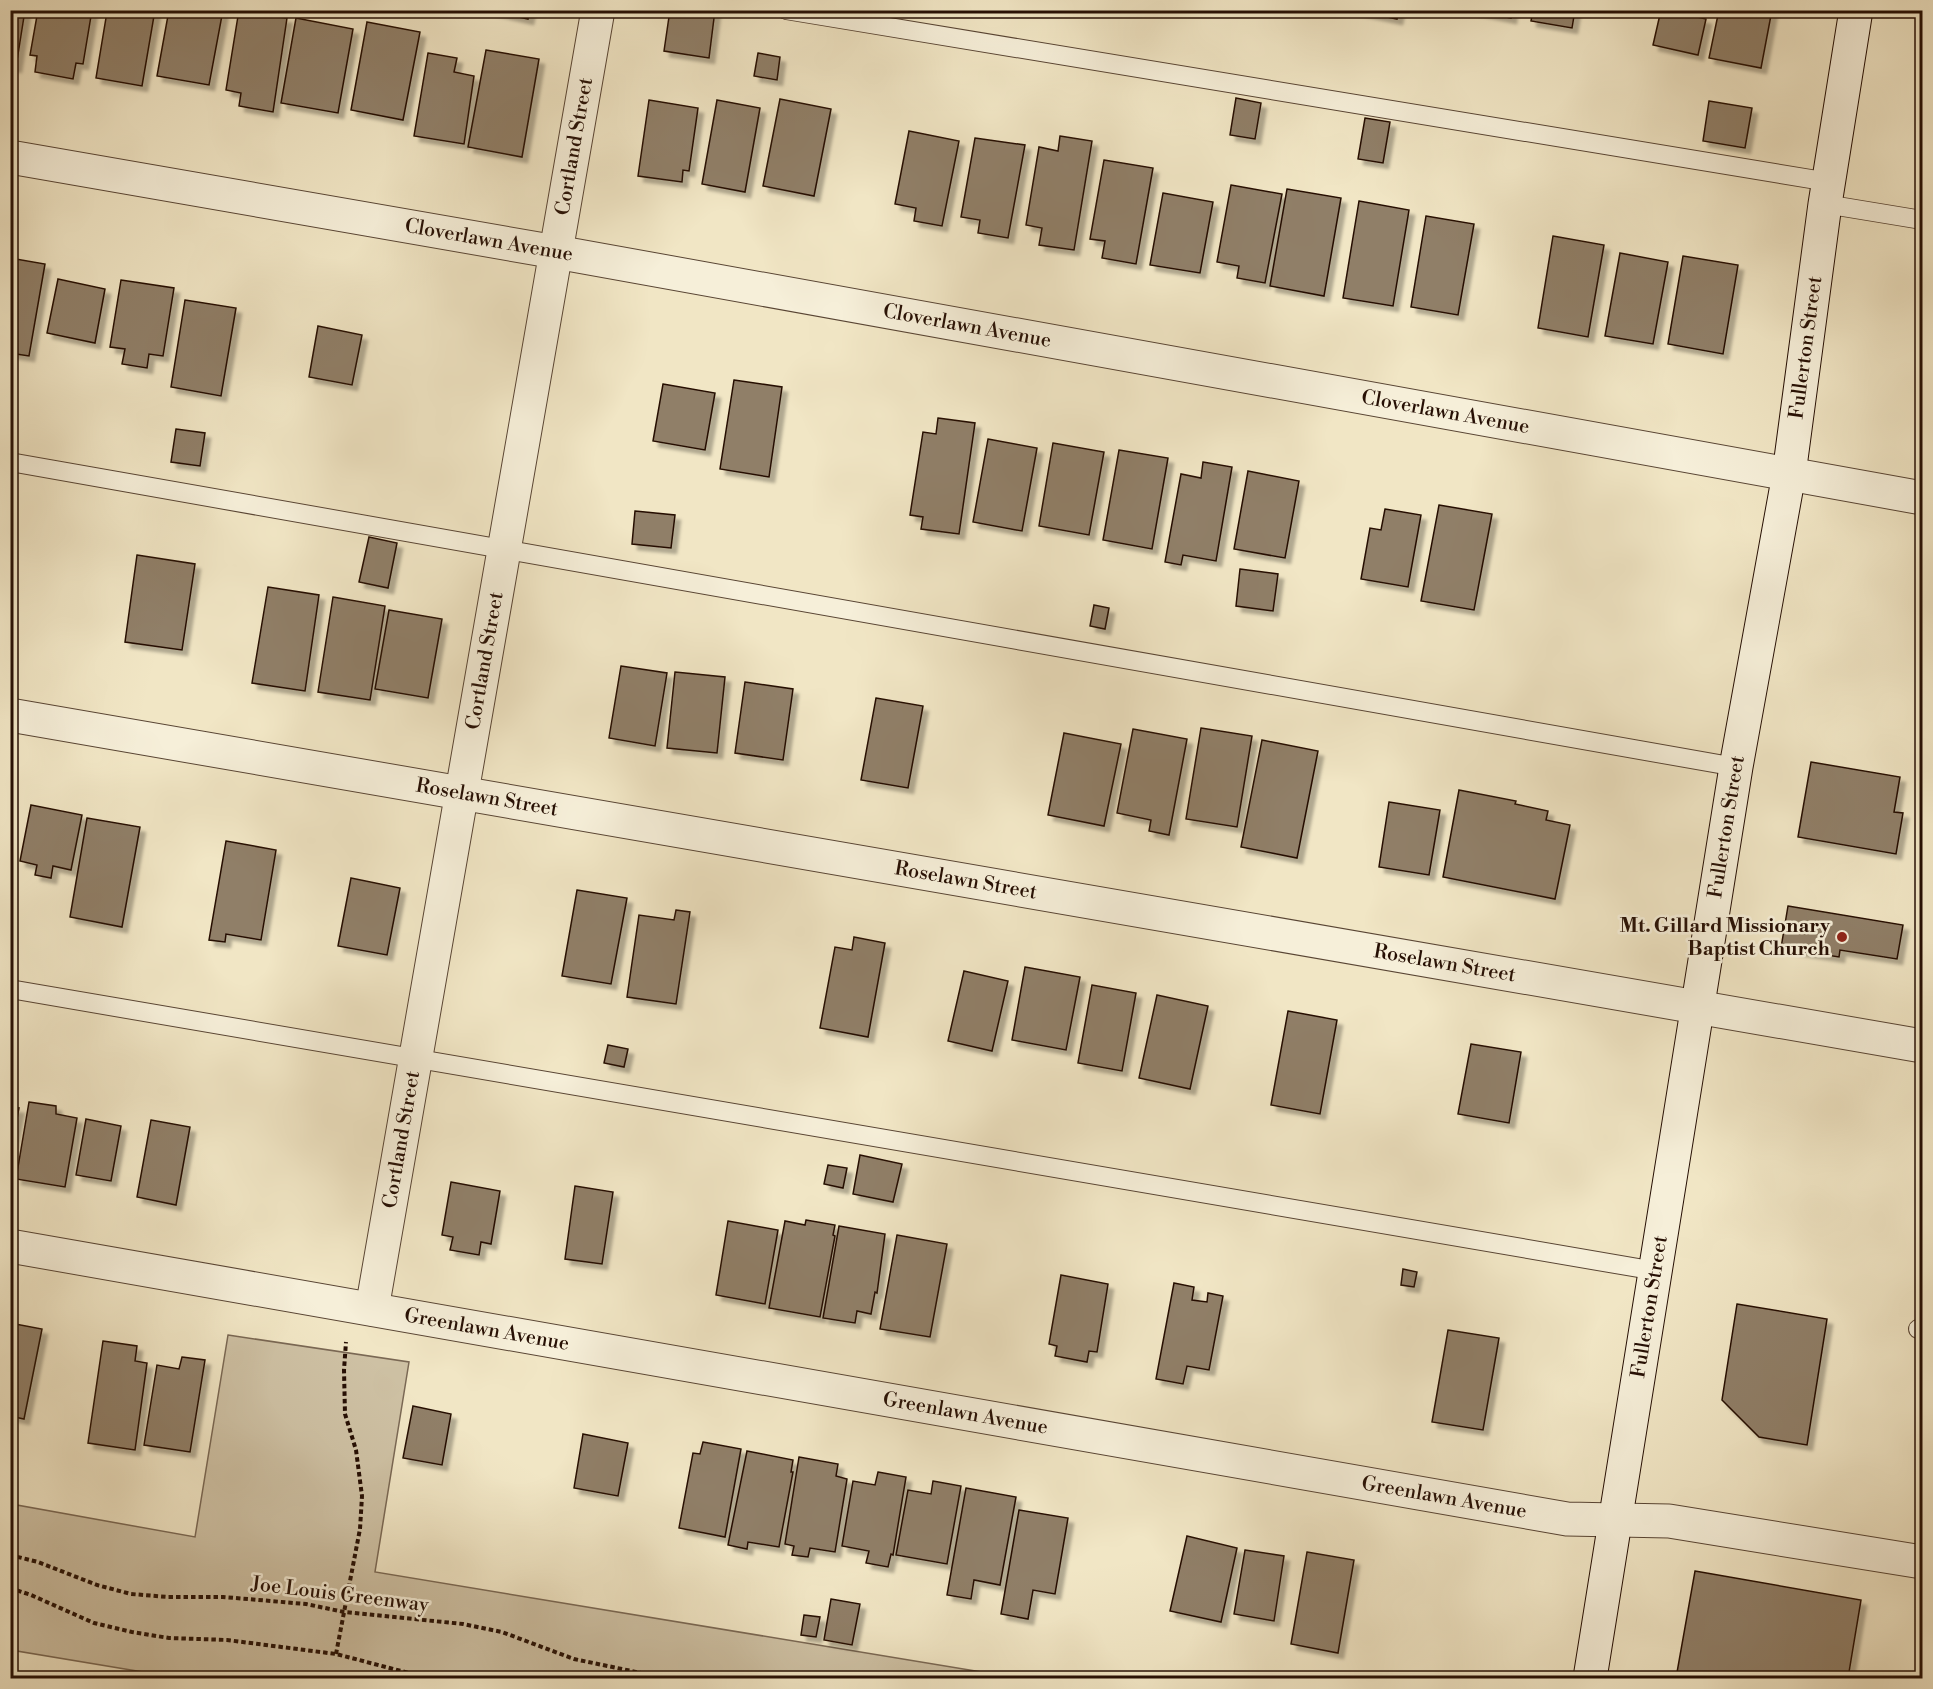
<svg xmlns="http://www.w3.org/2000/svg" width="1933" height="1689" viewBox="0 0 1933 1689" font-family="'Libre Bodoni',serif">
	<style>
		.green { fill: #cec1a4; stroke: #7a6854; stroke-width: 1.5 }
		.building { fill: #907f68; stroke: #260f04; stroke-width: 1.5; filter: url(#shadow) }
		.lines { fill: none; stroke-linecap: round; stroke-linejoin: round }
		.lane-casing { stroke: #594534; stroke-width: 20 }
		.street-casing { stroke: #594534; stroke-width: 35 }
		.secondary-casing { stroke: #260f04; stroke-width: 35 }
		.path { stroke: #260f04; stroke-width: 4; stroke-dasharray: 4.5 3; stroke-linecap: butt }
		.lane { stroke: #f6efd9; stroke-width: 18 }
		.street { stroke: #f6efd9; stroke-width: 33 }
		.secondary { stroke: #f6efd9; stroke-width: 33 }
		.poi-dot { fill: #8f2418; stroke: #f6efd9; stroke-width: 2 }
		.labels { text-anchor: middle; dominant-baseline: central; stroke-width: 5; stroke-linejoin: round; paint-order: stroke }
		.street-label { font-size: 20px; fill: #260f04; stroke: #f6efd9 }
		.poi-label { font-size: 20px; font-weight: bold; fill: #260f04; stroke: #f6efd9; text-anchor: end }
	</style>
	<defs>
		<filter id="shadow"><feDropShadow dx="5.5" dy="5.5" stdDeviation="1.5" flood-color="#0004"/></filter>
	</defs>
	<rect width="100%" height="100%" fill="#f1e6c5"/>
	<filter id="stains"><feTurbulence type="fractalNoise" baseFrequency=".00333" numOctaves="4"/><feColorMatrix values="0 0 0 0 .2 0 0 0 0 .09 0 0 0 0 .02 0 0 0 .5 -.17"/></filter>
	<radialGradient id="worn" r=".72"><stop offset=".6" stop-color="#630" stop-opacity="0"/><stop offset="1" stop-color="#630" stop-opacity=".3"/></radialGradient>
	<polygon class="green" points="228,1335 409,1362 375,1572 1018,1678 179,1678 11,1650 11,1504 195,1537"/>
	<g class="building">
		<polygon points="10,10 25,10 16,67 10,66"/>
		<polygon points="38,10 92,10 83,64 76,63 73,79 35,72 37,56 30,55"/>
		<polygon points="129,10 155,10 142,86 96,78 107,12 128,16"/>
		<polygon points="169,10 223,10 209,85 157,76"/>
		<polygon points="239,10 256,10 255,14 287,18 273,112 239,106 241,93 226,90"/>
		<polygon points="489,10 530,10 528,19"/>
		<polygon points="670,10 715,10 709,58 664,51"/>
		<polygon points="1354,10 1399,10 1397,19"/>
		<polygon points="1472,10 1512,10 1511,18"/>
		<polygon points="1533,10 1575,10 1572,28 1531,21"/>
		<polygon points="1661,10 1698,10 1697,17 1706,19 1698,55 1653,45"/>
		<polygon points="1719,10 1772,10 1761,68 1709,58"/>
		<polygon points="296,18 353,29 338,113 281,103"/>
		<polygon points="367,22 420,32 403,120 351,110"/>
		<polygon points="486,50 539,59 522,157 468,147"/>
		<polygon points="428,53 457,58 454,72 474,76 464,144 414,136"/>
		<polygon points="758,53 780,57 777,80 754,76"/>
		<polygon points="1236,98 1261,103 1255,139 1230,135"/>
		<polygon points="780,99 831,109 814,196 763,186"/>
		<polygon points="649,100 698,108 689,171 683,170 682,182 638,176"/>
		<polygon points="717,100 760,108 745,192 702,184"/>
		<polygon points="1709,101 1752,108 1745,148 1703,141"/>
		<polygon points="1365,118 1390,122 1383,163 1358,159"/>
		<polygon points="909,131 959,141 942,226 914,221 916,208 895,204"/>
		<polygon points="1060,136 1092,141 1074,250 1039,245 1042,228 1026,225 1039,147 1058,151"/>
		<polygon points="975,138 1025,145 1008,238 978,233 980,220 961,217"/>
		<polygon points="1104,160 1153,168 1136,264 1102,258 1105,241 1090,239"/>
		<polygon points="1231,185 1282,194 1265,283 1237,278 1239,266 1217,262"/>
		<polygon points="1287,189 1341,198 1324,296 1270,286"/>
		<polygon points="1163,193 1213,202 1200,273 1150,265"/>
		<polygon points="1359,201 1409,210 1393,306 1343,298"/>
		<polygon points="1426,216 1474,224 1458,315 1411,307"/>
		<polygon points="1553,236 1604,245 1588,337 1538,328"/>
		<polygon points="1620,253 1668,262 1653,344 1605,336"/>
		<polygon points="1683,256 1738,265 1723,354 1668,344"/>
		<polygon points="10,258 45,264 29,356 10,353"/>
		<polygon points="58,279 105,289 95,343 47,333"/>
		<polygon points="121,280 174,288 163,356 149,354 147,368 122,364 125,349 110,347"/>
		<polygon points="185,300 236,308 221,396 171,387"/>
		<polygon points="318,326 362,335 352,385 309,377"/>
		<polygon points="734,380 782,387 769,477 720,469"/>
		<polygon points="663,384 715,393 705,450 653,441"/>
		<polygon points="938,418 975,423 959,534 921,529 923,517 910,515 923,432 936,434"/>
		<polygon points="176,429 205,433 200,466 171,462"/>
		<polygon points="988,439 1037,448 1022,531 973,522"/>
		<polygon points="1053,443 1104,452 1089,535 1039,526"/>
		<polygon points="1119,450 1168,458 1152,549 1103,540"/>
		<polygon points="1203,462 1232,467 1216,561 1183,555 1181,565 1165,562 1181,474 1201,478"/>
		<polygon points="1248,471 1299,481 1285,558 1234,549"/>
		<polygon points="1439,505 1492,514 1474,610 1421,601"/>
		<polygon points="1385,509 1421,515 1408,587 1361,579 1370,528 1381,530"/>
		<polygon points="635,511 675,515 671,548 632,544"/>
		<polygon points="369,537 397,543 388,588 359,582"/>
		<polygon points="137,555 195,564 182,650 125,642"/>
		<polygon points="1240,569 1278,574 1273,611 1236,606"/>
		<polygon points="268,587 319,595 305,691 252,683"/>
		<polygon points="333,597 385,606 370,700 318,692"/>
		<polygon points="1094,605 1109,608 1105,629 1090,626"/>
		<polygon points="389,610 442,619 428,698 375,689"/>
		<polygon points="621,666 667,673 655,746 609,738"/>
		<polygon points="675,672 725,677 717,753 667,748"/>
		<polygon points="745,682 793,689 783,760 735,753"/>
		<polygon points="876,698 923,706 908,788 861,780"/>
		<polygon points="1201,728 1252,736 1237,827 1186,819"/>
		<polygon points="1133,729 1187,739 1169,835 1149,831 1151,820 1117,813"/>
		<polygon points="1064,733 1121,744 1104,826 1048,815"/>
		<polygon points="1262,740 1318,751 1297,858 1241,847"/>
		<polygon points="1811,762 1900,777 1894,812 1903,813 1896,854 1798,837"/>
		<polygon points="1459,790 1516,801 1515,804 1548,811 1546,820 1570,825 1555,899 1443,877"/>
		<polygon points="1389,802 1440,810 1429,875 1379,867"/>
		<polygon points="31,805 82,815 71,870 53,866 51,878 35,875 37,865 20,861"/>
		<polygon points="87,818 140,827 122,927 70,917"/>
		<polygon points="226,841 276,850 261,940 226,934 225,942 209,940"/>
		<polygon points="351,878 400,888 387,955 338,946"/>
		<polygon points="577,890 627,898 611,984 562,976"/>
		<polygon points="1788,906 1903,925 1897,959 1840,950 1839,957 1781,948"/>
		<polygon points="676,910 690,912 676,1004 627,997 639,915 674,920"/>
		<polygon points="854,937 885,943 868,1037 820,1028 835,947 852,950"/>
		<polygon points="1025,967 1080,977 1066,1050 1012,1040"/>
		<polygon points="964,971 1008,981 992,1051 948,1041"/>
		<polygon points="1092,985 1136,993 1122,1071 1078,1063"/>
		<polygon points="1157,995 1208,1006 1190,1089 1139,1078"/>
		<polygon points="1288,1011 1337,1020 1320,1114 1271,1105"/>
		<polygon points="1471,1044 1521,1052 1509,1123 1458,1114"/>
		<polygon points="608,1045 628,1049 624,1067 604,1063"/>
		<polygon points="29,1102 56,1106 56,1114 77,1118 65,1187 16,1179"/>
		<polygon points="10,1107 19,1108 10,1155"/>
		<polygon points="86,1119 121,1126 111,1181 76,1175"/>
		<polygon points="151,1120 190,1127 176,1205 137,1197"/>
		<polygon points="860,1155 902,1164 893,1202 853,1194"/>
		<polygon points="828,1165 847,1168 843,1188 824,1184"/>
		<polygon points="451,1182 500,1191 491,1244 481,1242 479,1255 450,1250 453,1237 442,1235"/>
		<polygon points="575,1186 613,1192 602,1264 565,1259"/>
		<polygon points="806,1220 835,1225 833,1235 835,1236 820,1317 769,1308 785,1221 805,1225"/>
		<polygon points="728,1221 778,1230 765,1304 716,1295"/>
		<polygon points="839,1226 885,1234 877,1293 875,1292 871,1314 857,1311 855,1323 823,1318"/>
		<polygon points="897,1235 947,1244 930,1337 880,1329"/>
		<polygon points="1403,1269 1417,1272 1414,1287 1401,1285"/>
		<polygon points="1061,1275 1108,1284 1097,1352 1089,1351 1087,1362 1055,1356 1057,1346 1049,1344"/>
		<polygon points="1174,1283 1194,1287 1192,1300 1207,1302 1208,1293 1223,1296 1209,1370 1187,1366 1183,1384 1156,1379"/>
		<polygon points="1737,1304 1827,1319 1807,1445 1759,1437 1722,1400"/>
		<polygon points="10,1323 42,1329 24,1419 10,1416"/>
		<polygon points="1448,1330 1499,1338 1483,1430 1432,1422"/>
		<polygon points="103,1341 137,1346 135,1361 147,1363 135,1450 88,1443"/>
		<polygon points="182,1357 205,1360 190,1452 144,1445 157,1365 179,1369"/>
		<polygon points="413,1406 451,1414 442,1465 403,1458"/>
		<polygon points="583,1434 628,1443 618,1496 574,1488"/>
		<polygon points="703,1442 741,1449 725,1537 679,1528 693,1453 700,1454"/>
		<polygon points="747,1451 793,1460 791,1472 793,1472 779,1547 748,1542 747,1549 728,1545"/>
		<polygon points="799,1457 838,1464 836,1476 847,1479 835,1552 810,1548 808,1557 792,1555 794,1546 785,1544"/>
		<polygon points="878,1472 906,1477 893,1555 891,1554 888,1567 866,1563 869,1551 842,1546 853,1481 875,1485"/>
		<polygon points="933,1481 961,1486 947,1564 896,1555 908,1490 931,1494"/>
		<polygon points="966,1488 1016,1497 1000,1585 974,1580 971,1599 947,1595"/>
		<polygon points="1019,1510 1068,1518 1055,1594 1033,1590 1028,1619 1001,1614"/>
		<polygon points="1187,1536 1237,1548 1221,1622 1170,1611"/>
		<polygon points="1245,1550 1284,1556 1274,1621 1234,1614"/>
		<polygon points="1307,1552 1354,1560 1338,1653 1291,1644"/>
		<polygon points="1695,1571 1861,1600 1848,1678 1676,1678"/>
		<polygon points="831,1599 860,1604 852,1645 824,1640"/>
		<polygon points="804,1615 820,1617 816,1637 801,1635"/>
	</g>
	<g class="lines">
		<g class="lane-casing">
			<g id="lane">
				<polyline points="786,10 1829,182"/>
				<polyline points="1825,204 1922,220"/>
				<polyline points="10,462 1736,767"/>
				<polyline points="10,989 1656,1271"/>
				<polyline points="1918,1329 1922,1330"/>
			</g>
		</g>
		<g class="street-casing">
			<g id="street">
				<path id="s1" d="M 10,157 L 556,252 L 1922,498"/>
				<path id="s2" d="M 10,715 L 1922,1046"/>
				<path id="s3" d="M 10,1246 L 1567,1519 L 1669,1521 L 1922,1562"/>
				<path id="s4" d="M 372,1309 L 598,10"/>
			</g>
		</g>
		<g class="secondary-casing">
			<g id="secondary">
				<path id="s5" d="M 1590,1678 L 1736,767 L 1789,474 L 1825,204 L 1856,10"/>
			</g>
		</g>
		<g class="path">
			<polyline points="10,1555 38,1562 97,1585 131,1594 168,1597 223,1597 306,1604 344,1612 463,1624 502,1632 574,1659 665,1678"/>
			<polyline points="10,1588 31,1595 94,1623 132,1632 169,1638 227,1640 336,1654 428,1678"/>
			<polyline points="336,1654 360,1529 362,1496 356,1450 345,1414 344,1370 346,1342"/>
		</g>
		<use href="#lane" class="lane"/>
		<use href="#street" class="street"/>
		<use href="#secondary" class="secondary"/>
	</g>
	<circle class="poi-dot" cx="1842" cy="937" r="6"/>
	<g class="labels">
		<g class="street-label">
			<text stroke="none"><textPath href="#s4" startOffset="1180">Cortland Street</textPath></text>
			<text stroke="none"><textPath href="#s1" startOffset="486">Cloverlawn Avenue</textPath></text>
			<text stroke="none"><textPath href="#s1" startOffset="972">Cloverlawn Avenue</textPath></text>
			<text stroke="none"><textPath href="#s5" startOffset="1348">Fullerton Street</textPath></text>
			<text stroke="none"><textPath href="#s1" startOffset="1458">Cloverlawn Avenue</textPath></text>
			<text stroke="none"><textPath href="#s4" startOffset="658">Cortland Street</textPath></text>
			<text stroke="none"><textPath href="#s2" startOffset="484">Roselawn Street</textPath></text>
			<text stroke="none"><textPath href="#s5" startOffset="862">Fullerton Street</textPath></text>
			<text stroke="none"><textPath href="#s2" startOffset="970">Roselawn Street</textPath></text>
			<text stroke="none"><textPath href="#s2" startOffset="1456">Roselawn Street</textPath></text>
			<text stroke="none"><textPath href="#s4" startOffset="172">Cortland Street</textPath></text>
			<text stroke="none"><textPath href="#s5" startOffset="376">Fullerton Street</textPath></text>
			<text stroke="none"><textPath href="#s3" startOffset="484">Greenlawn Avenue</textPath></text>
			<text stroke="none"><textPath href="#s3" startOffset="970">Greenlawn Avenue</textPath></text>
			<text stroke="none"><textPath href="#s3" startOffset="1456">Greenlawn Avenue</textPath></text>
			<text transform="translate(340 1595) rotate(7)">Joe Louis Greenway</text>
		</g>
		<g class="poi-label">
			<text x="1830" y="926">Mt. Gillard Missionary<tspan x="1830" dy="23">Baptist Church</tspan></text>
		</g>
	</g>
	<rect width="1933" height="1689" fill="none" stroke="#f1e6c5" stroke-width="36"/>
	<rect x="12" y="12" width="1909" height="1665" fill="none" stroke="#260f04" stroke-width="3"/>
	<rect x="18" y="18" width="1897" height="1653" fill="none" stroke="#260f04" stroke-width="1.5"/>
	<rect width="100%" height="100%" filter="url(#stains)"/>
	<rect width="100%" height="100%" fill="url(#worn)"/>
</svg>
